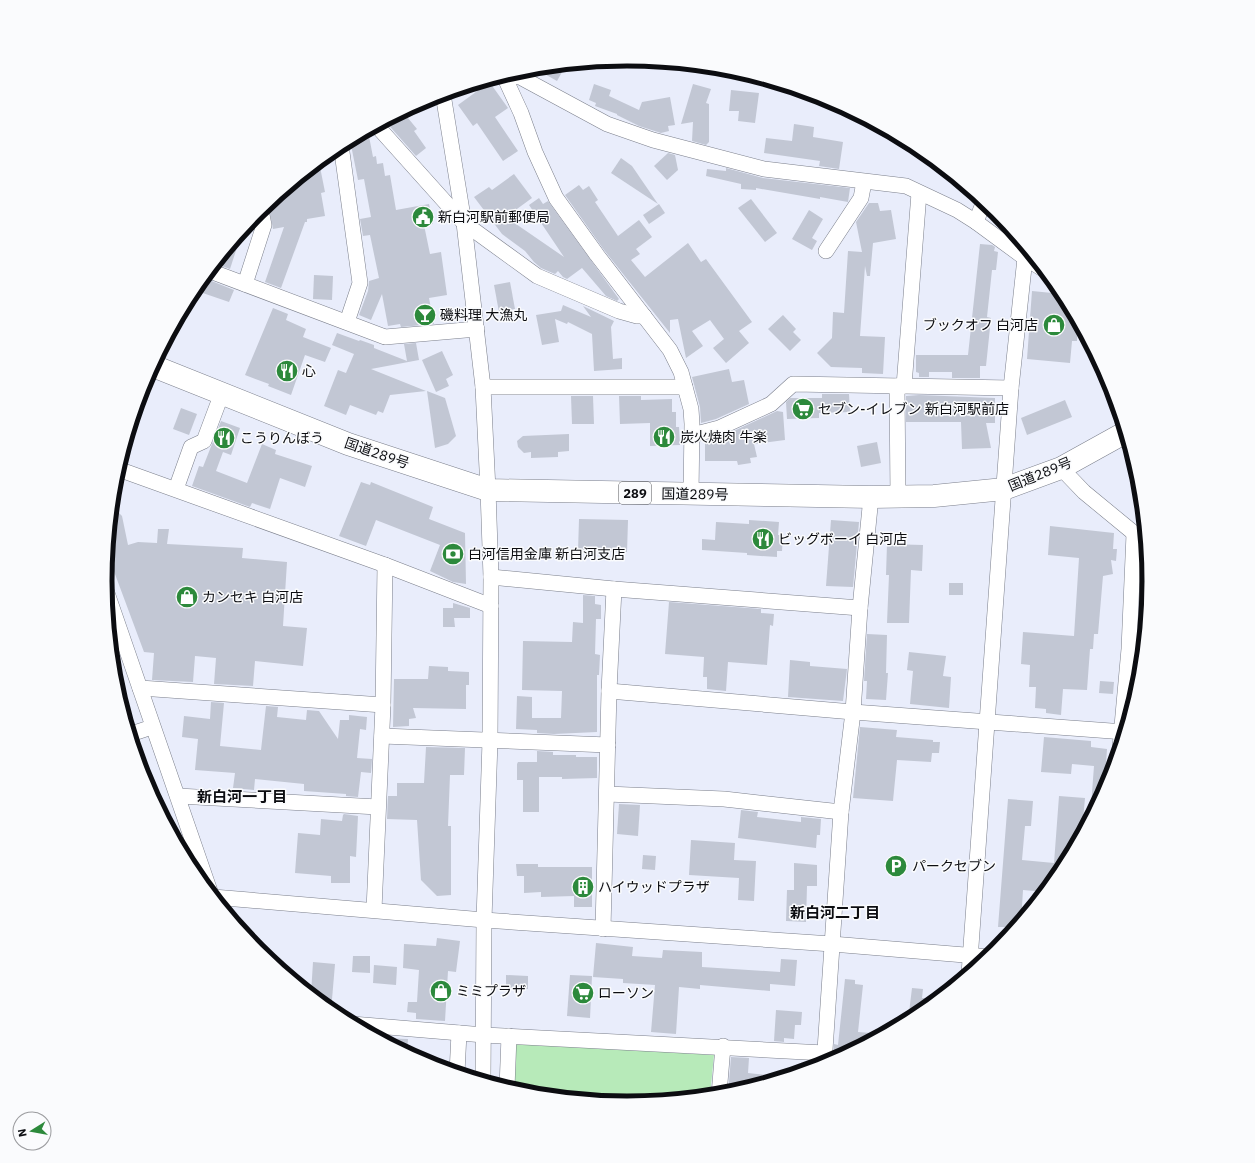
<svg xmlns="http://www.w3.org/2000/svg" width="1255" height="1163" viewBox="0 0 1255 1163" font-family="'IBM Plex Sans','Noto Sans JP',sans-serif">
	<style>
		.green { fill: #b7eab9 }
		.building { fill: #c2c7d4 }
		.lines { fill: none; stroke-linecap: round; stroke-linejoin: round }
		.minor-casing { stroke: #7b7f8b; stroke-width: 16 }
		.highway-casing { stroke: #7b7f8b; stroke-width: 23 }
		.minor { stroke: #fff; stroke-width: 15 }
		.highway { stroke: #fff; stroke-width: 22 }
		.labels { text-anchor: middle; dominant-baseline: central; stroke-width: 3; stroke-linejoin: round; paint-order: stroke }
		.shield { fill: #fafbfd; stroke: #535458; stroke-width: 1 }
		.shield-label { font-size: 13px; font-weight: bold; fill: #0c0d11 }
		.poi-label { font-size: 14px; fill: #0c0d11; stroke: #fafbfd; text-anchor: start }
		.street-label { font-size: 14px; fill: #0c0d11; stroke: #fafbfd }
		.neighbourhood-label { font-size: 15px; font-weight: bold; fill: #0c0d11; stroke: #fafbfd }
		.rim { fill: none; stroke: #0c0d11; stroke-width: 5 }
	</style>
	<rect width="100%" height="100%" fill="#e9edfb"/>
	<polygon class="green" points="513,1042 714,1055 710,1096 627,1104 525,1094 513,1090"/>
	<g class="building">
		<polygon points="566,65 557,81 534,68 548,67"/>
		<polygon points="488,80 508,108 495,117 518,151 503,161 477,123 473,126 458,105 480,89 476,84"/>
		<polygon points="594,84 611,90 609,96 639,110 642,102 670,97 675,125 668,126 669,131 661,133 639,126 617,115 617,114 595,106 596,103 589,100"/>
		<polygon points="693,84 711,89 706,103 709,104 709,142 706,145 692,141 693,122 681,124"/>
		<polygon points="731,90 759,93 755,123 738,121 739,111 729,111"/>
		<polygon points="403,112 417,129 414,131 426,148 416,156 385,121"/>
		<polygon points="794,124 814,127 813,137 843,142 839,169 819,166 820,161 764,153 766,138 792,141"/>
		<polygon points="368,131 373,157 376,156 377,164 383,163 385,176 390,175 396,210 429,204 433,224 424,225 430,254 441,252 447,295 429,298 434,324 401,327 400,324 388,326 382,294 371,320 359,315 368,291 369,281 379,278 370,235 363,236 360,219 371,217 364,179 358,180 350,140"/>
		<polygon points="668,153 675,155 678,170 667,180 654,166"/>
		<polygon points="621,158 632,166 658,204 611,173"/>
		<polygon points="319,162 325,192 321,193 325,216 307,219 307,222 305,222 281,288 265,282 284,227 273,229 268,204"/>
		<polygon points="726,168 763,178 850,188 848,202 820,197 820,199 756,188 756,190 741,189 741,184 706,176 707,169 726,171"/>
		<polygon points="514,174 532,198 506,217 564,257 529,205 539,198 543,204 548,201 619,299 617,301 606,296 582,268 567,279 563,277 558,271 555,274 541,268 534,262 525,251 502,234 474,197 489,187 492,190"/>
		<polygon points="579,185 583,190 589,186 598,200 595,202 618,236 639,220 652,237 636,249 640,254 631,260 645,277 688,243 701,262 706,259 752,322 739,331 749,343 726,363 713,348 724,339 710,320 692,331 703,346 686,358 678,319 670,320 670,333 604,250 565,195"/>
		<polygon points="751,199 777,233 765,242 738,208"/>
		<polygon points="869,203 878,203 880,211 891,210 896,239 873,243 870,276 867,276 865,266 860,336 885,337 883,374 862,373 862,368 831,367 817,353 832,338 833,312 844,313 848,251 862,252 856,222"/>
		<polygon points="659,204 665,213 649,224 643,215"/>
		<polygon points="809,210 823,219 812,238 817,241 812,250 792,239"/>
		<polygon points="242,232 230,269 216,264"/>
		<polygon points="980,244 992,245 995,247 994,251 998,252 996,270 992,270 987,317 991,318 986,366 980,366 980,378 952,378 952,372 929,372 929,377 919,377 919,373 916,372 916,355 968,355"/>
		<polygon points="314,275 333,276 332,300 313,299"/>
		<polygon points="204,278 234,290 229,302 194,290"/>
		<polygon points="1052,280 1062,291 1078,321 1077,341 1072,341 1070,363 1027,359 1032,291 1052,293"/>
		<polygon points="510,282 515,309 499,312 494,285"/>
		<polygon points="563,305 591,317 583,306 614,321 611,327 613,359 622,358 622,369 594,371 592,334 568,322 567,324 555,319 559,342 542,345 536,315 561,311"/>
		<polygon points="273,308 288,314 286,320 306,329 303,337 331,348 325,362 305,355 291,395 268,386 269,384 245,375"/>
		<polygon points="783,315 796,329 793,332 801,340 790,351 768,329"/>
		<polygon points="337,333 359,341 360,340 374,345 374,348 407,361 404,344 416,343 419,360 371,369 426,391 390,395 383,413 378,411 376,415 350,405 346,415 324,406 338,370 346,373 354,354 332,345"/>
		<polygon points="442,351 453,375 446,379 449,386 436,392 422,360"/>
		<polygon points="729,369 732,382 744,380 749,404 716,419 701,423 700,407 692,377"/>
		<polygon points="427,391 445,398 456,436 448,444 435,448"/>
		<polygon points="822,394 849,394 850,412 819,413 819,418 787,419 786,402 790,398 822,398"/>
		<polygon points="919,395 995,398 995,423 986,423 991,448 962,449 961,422 906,422 906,396"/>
		<polygon points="571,396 593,396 594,424 572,424"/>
		<polygon points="619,396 641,396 641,400 672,399 672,412 676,412 676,427 679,427 680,445 650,446 650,423 620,424"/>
		<polygon points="1065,400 1072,417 1027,435 1021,418"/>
		<polygon points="181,408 197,414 189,435 173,429"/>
		<polygon points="777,411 783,412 785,440 754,444 757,457 750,458 751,463 738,465 737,461 705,461 705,441 723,436"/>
		<polygon points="221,421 240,428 231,455 223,452 216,471 247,483 262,444 276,450 275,454 312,466 305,487 280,478 270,509 252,503 250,507 192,486 199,466 203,467"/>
		<polygon points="569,434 569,451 558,452 558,457 531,458 531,452 524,453 518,447 517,441 523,436"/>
		<polygon points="877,442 881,463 861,467 857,446"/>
		<polygon points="361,482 370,485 371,482 433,507 429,519 465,533 466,584 453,582 430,571 440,545 376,520 366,546 339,536"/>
		<polygon points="112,506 122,516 128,545 138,542 157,543 158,529 169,529 167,544 243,548 242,558 287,562 283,626 307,628 303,666 255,661 253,686 214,684 216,658 195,656 193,682 152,680 154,653 144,652 109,558 112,543 109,544"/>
		<polygon points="579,519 628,520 627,552 578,551"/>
		<polygon points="749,520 779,522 778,535 783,535 782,551 777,551 777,557 747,555 747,553 702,550 702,539 715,540 716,522 749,524"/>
		<polygon points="831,520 859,522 853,587 826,586"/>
		<polygon points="1050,526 1114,533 1113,549 1117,549 1116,561 1111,560 1113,574 1103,576 1098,634 1094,634 1093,649 1090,649 1087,690 1063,689 1061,715 1046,713 1046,709 1035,708 1036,687 1029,687 1030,665 1021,664 1023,632 1074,636 1079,558 1048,555"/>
		<polygon points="887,544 923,545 922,571 911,570 909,623 887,623 889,575 886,575"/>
		<rect x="949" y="583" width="14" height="12"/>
		<polygon points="583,595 595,596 595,604 601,605 601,619 596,619 595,654 600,655 599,675 597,675 597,732 554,734 537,733 537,730 516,729 517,696 532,697 532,718 561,718 562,691 522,690 523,641 572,642 573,622 583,623"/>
		<polygon points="669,602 761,609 761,613 774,614 773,626 770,625 767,665 728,662 726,691 707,689 707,677 703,677 704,657 665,654"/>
		<polygon points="453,603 470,608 470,618 454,618 455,627 443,627 443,608 453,608"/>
		<polygon points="867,634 887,635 886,673 888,673 886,700 866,699 867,681 864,681"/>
		<polygon points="909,652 946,656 943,676 951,677 949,708 910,704 913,671 907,670"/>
		<polygon points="790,660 810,662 810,666 847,669 843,701 788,697"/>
		<polygon points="429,666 448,667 448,671 469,672 469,685 466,685 466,709 413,708 416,718 409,719 409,726 393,727 394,679 428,679"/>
		<polygon points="1100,681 1114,682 1113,694 1099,693"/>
		<polygon points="211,702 224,703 220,746 261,750 266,706 278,707 277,717 306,720 307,710 319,711 338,739 340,720 349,720 349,715 367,717 366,730 360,729 357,758 372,759 371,773 361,772 358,797 346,796 346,794 304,791 304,784 255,779 254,790 233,788 235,773 195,770 198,739 182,737 184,716 210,719"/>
		<polygon points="860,727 897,730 896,737 933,740 933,742 940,742 939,753 932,753 931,762 897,760 893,801 853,798"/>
		<polygon points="1044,737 1091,741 1091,747 1107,749 1104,794 1090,819 1094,766 1072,764 1071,774 1041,772"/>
		<polygon points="426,747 465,748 464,775 450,775 448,826 451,826 451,895 437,896 421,880 417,820 387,819 388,796 397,796 397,783 424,783"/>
		<polygon points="537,751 553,752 553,755 576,755 576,757 597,757 597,778 562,779 562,777 539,777 539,812 523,812 523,780 517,780 517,764 518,762 537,762"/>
		<polygon points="1059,796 1085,798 1082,831 1078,831 1077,844 1062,872 1045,892 1023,890 1021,922 1006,940 1007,927 998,927 1008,799 1033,801 1031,826 1025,826 1022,860 1054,863"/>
		<polygon points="619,804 640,805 638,836 617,834"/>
		<polygon points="741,810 758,812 757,817 801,822 801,817 821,819 820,835 817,835 816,848 738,838"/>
		<polygon points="344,814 358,816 356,857 350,856 350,883 331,883 331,876 295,873 298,833 320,835 321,819 342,821 343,815"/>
		<polygon points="691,840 735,843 734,860 756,861 754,901 738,900 739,878 689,875"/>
		<polygon points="643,855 656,856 655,870 642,869"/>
		<polygon points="794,863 817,865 817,886 807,886 806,922 786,921 787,890 794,890"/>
		<polygon points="516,864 538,864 538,867 592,867 592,907 574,907 574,896 541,897 541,892 524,893 524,876 517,876"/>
		<polygon points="437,938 460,941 456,972 448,971 445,1021 416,1019 416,1013 407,1012 408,1002 417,1002 419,970 403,968 404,944 436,946"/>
		<polygon points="596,943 633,947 632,956 662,958 663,950 702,952 702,967 780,972 781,959 797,960 795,986 770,984 770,991 700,985 700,989 679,987 676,1034 651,1032 655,985 623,983 623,979 593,977"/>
		<polygon points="353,956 370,956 370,973 352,972"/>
		<polygon points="313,962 335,964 331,1011 311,994"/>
		<polygon points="374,965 397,967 396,985 373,983"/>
		<polygon points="506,975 528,976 528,989 506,988"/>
		<polygon points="570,975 592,976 590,1018 567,1016"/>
		<polygon points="845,979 855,980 855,984 863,985 858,1032 871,1033 870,1041 833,1061 834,1044 838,1045"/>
		<polygon points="912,988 923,989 922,998 938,999 918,1016 908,1021"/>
		<polygon points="776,1010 802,1012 801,1025 795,1025 794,1039 784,1038 784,1042 774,1041"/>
		<polygon points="379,1038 408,1039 407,1054 404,1052"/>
		<polygon points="731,1057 749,1058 748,1073 786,1077 728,1094"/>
	</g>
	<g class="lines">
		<g class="minor-casing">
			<g id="minor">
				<polyline points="507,75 520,77 607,124 653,140 764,169 906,186 957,210 976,222 1025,258 1043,269"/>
				<polyline points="504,76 521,113 535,152 556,198 597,255 670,350 681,372 691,409 692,424 691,494"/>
				<polyline points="443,94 464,223 483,387 488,490 491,577 490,741 484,920 483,1081"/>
				<polyline points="377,126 464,223 537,276 619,311 637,316 644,316"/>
				<polyline points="341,145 360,283 347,322"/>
				<polyline points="976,222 984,201"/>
				<polyline points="826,251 861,198 864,182"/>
				<polyline points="210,271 385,337 477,329"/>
				<polyline points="245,284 264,225 261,210"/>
				<polyline points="897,386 898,497"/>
				<polyline points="904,386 919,193"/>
				<polyline points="483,387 685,387"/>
				<polyline points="692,435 719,428 771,404 793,384 1011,388"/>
				<polyline points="1061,468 1084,492 1146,543"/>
				<polyline points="118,469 385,565 491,606"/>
				<polyline points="176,489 191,447 204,441 222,393"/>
				<polyline points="491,577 614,589 860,608"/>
				<polyline points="106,590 211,894"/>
				<polyline points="140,688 383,705"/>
				<polyline points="609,691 853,712 1125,732"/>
				<polyline points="131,734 152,727"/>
				<polyline points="382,736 608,745"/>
				<polyline points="1120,748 1129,649 1134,534"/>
				<polyline points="607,794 724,799 841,812"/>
				<polyline points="178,796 378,807"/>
				<polyline points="213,897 484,920 832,944 989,957"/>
				<polyline points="374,910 383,705 385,565"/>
				<polyline points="603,929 609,691 614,589"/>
				<polyline points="969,974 1011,388 1025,258"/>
				<polyline points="352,1024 484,1035 825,1053"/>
				<polyline points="824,1065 841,812 853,712 860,608 871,497"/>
				<polyline points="457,1073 459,1033"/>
				<polyline points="507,1088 509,1036"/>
				<polyline points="719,1095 723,1046"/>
			</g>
		</g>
		<g class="highway-casing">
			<polyline id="highway" points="153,366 348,444 488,490 871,497 934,496 1004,489 1061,468 1126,432"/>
		</g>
		<use href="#minor" class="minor"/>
		<use href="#highway" class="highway"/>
	</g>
	<defs>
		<g id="civic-disc" transform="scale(1.15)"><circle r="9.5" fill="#2c893b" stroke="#fafbfd"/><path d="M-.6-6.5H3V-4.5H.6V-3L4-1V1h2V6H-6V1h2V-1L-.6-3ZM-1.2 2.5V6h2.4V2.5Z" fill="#fff"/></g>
		<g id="bar-disc" transform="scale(1.15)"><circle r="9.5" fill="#2c893b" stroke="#fafbfd"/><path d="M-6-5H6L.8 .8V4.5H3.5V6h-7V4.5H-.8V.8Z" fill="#fff"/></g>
		<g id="shop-disc" transform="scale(1.15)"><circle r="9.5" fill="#2c893b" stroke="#fafbfd"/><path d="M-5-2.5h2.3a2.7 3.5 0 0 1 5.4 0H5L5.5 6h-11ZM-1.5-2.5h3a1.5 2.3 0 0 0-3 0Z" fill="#fff"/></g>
		<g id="restaurant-disc" transform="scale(1.15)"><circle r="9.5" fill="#2c893b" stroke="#fafbfd"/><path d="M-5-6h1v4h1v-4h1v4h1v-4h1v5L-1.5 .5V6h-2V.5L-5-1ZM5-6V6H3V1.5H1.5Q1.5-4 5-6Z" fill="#fff"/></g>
		<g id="supermarket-disc" transform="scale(1.15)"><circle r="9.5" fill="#2c893b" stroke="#fafbfd"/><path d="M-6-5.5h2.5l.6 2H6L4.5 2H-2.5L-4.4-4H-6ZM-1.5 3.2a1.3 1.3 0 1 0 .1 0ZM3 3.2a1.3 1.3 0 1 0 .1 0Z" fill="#fff"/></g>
		<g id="bank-disc" transform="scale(1.15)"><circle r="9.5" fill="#2c893b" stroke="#fafbfd"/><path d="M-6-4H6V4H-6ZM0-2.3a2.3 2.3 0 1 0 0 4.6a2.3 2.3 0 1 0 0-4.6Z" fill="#fff"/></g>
		<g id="parking-disc" transform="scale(1.15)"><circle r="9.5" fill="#2c893b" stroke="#fafbfd"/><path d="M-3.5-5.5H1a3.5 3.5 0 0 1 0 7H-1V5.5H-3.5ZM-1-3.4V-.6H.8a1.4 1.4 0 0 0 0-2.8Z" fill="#fff"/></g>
		<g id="building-disc" transform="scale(1.15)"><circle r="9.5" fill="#2c893b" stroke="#fafbfd"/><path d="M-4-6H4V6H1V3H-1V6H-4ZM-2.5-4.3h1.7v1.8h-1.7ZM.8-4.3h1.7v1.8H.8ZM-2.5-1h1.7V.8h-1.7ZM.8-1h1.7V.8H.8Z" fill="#fff"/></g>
	</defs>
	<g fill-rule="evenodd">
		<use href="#civic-disc" x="423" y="217"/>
		<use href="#bar-disc" x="425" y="315"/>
		<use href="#shop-disc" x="1054" y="325"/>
		<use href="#restaurant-disc" x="287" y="371"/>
		<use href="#supermarket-disc" x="803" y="409"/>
		<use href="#restaurant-disc" x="664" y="437"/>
		<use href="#restaurant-disc" x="224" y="438"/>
		<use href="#restaurant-disc" x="763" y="539"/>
		<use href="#bank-disc" x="453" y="554"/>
		<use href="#shop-disc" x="187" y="597"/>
		<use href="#parking-disc" x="896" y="866"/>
		<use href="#building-disc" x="583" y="887"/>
		<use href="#shop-disc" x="441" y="991"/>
		<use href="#supermarket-disc" x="583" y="993"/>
	</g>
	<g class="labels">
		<rect class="shield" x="619" y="482" width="32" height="22" rx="3"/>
		<g class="shield-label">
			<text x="635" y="493">289</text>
		</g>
		<g class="poi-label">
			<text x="438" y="217">新白河駅前郵便局</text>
			<text x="440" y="315">磯料理 大漁丸</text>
			<text x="1038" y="325" text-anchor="end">ブックオフ 白河店</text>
			<text x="302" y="371">心</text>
			<text x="818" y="409">セブン‐イレブン 新白河駅前店</text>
			<text x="680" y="437">炭火焼肉 牛楽</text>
			<text x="240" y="438">こうりんぼう</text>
			<text x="778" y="539">ビッグボーイ 白河店</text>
			<text x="468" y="554">白河信用金庫 新白河支店</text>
			<text x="202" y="597">カンセキ 白河店</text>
			<text x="912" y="866">パークセブン</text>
			<text x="598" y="887">ハイウッドプラザ</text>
			<text x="456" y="991">ミミプラザ</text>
			<text x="598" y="993">ローソン</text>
		</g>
		<g class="street-label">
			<text transform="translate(377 453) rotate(19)">国道289号</text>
			<text transform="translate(1040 474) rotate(-22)">国道289号</text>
			<text transform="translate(695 494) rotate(1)">国道289号</text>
		</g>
		<g class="neighbourhood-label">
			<text x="242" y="796">新白河一丁目</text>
			<text x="835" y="912">新白河二丁目</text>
		</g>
	</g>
	<path d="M0 0H1255V1163H0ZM112 581a515 515 0 1 1 1030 0a515 515 0 1 1-1030 0Z" fill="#fafbfd" fill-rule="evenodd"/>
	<path class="rim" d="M112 581a515 515 0 1 1 1030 0a515 515 0 1 1-1030 0Z"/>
	<g transform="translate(32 1131) rotate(259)"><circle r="19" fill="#fafbfd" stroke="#9b9c9f"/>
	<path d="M0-3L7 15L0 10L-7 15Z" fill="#2c893b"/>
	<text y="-6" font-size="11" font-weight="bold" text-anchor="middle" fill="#0c0d11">N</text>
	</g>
</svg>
